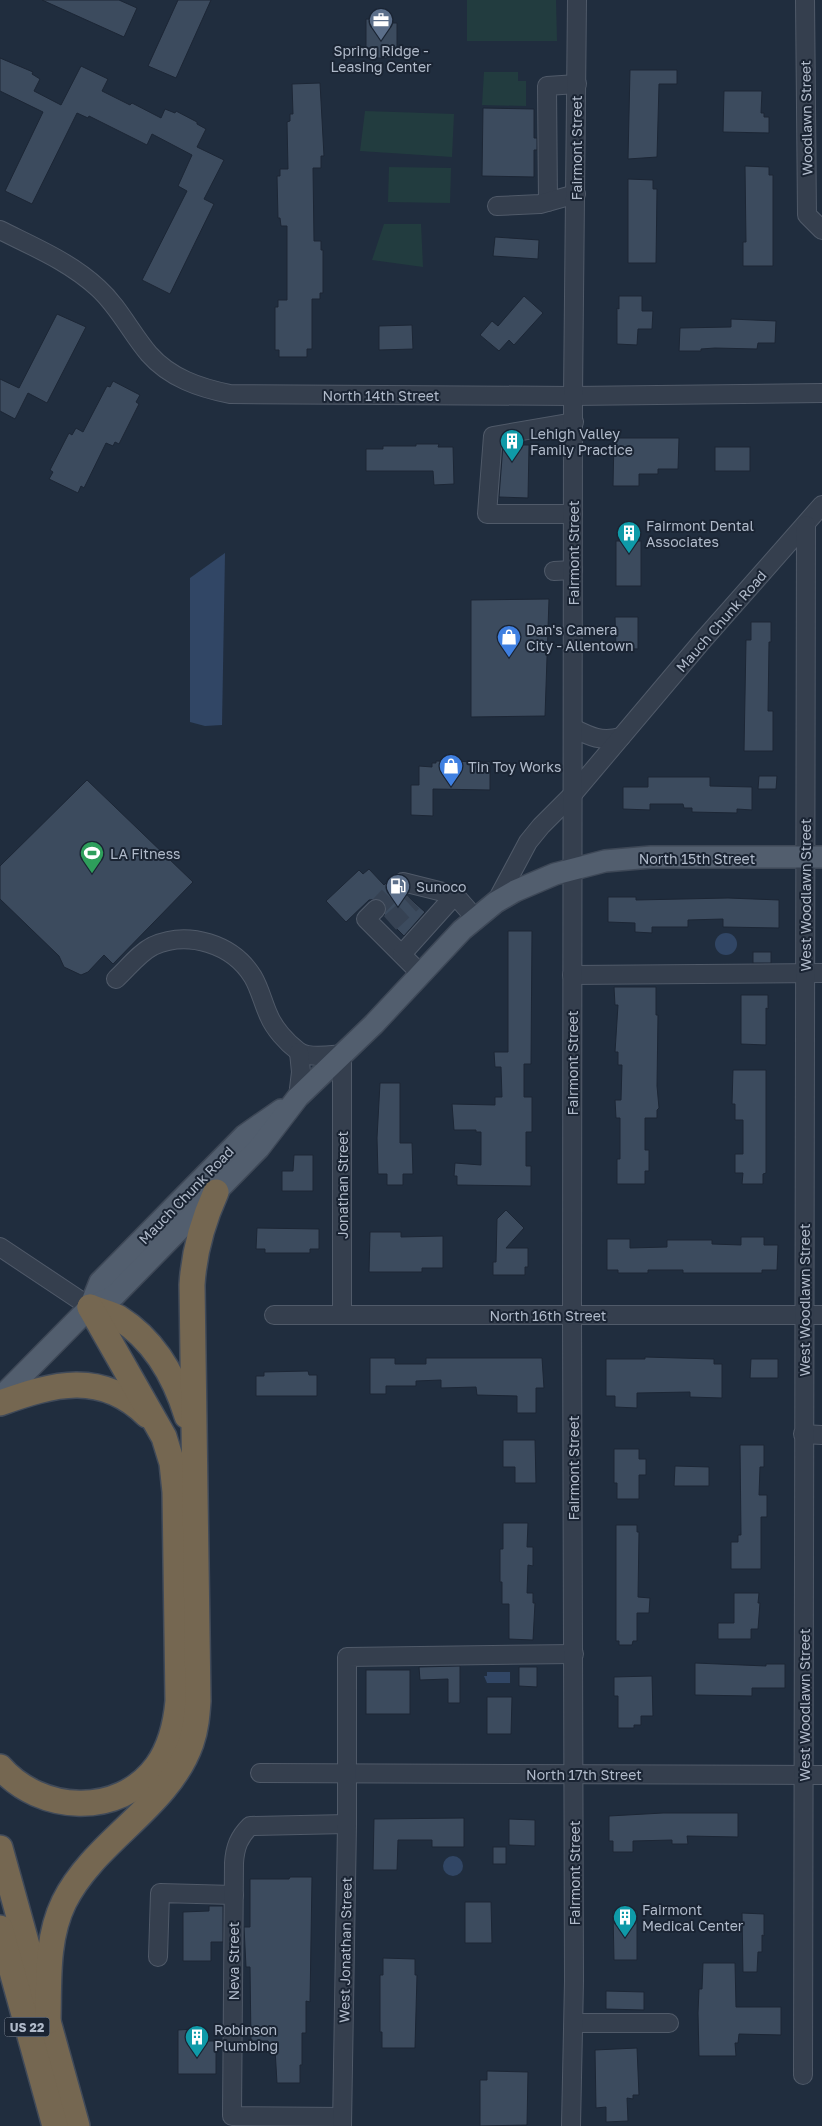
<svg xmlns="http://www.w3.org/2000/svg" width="822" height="2126" viewBox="0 0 822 2126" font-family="'Golos Text',sans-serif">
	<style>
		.green { fill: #223c3f }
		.water { fill: #314665 }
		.building { fill: #3c4b5e; stroke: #1c2635 }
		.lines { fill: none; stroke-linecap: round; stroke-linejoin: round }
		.minor-tunnel { stroke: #364253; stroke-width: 18; stroke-dasharray: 18 9; stroke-linecap: butt }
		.minor-casing { stroke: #505a69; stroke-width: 20 }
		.major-casing { stroke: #3e4857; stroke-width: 24 }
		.highway-casing { stroke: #404a59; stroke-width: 28 }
		.minor { stroke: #353f4e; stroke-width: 18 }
		.major { stroke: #525e6e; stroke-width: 21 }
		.highway { stroke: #756751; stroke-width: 25 }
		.labels { text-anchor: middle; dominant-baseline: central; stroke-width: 4; stroke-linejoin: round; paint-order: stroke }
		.shield { fill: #1a2433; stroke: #838d9d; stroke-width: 1 }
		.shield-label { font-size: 12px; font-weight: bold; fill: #b0baca }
		.poi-label { font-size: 14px; fill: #b0baca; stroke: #1a2433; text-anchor: start }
		.street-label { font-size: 14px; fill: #b0baca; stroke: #1a2433 }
	</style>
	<rect width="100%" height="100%" fill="#202d3e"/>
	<g class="green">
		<polygon points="467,0 556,0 557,41 467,41"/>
		<polygon points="484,72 518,72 518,81 526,81 526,106 482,105"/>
		<polygon points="365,111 454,114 452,157 360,151"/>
		<polygon points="389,167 451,168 450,203 388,202"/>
		<polygon points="384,224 421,224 423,267 372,260"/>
	</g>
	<g class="water">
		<polygon points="225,553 222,725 205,726 190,722 190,578"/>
		<circle cx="726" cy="944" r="11"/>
		<polygon points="487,1672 510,1672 510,1683 487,1683 484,1676 487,1676"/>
		<circle cx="453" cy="1866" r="10"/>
	</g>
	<g class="building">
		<polygon points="42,0 119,0 137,8 124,37"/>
		<polygon points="178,0 211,0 176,78 148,66"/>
		<polygon points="366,19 388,20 388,23 397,23 397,50 387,50 387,58 366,58"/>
		<polygon points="0,58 33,72 32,74 40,79 34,91 61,105 81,66 108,79 102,91 130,105 132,103 161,118 165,109 175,113 176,111 197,122 197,124 206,129 197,147 224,160 204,199 214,204 170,294 142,280 187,191 178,186 192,155 152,134 147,145 89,116 88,118 77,113 32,204 5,191 43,112 0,91"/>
		<polygon points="630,70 677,70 677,84 659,84 657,157 628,159"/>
		<polygon points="320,83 324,156 321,156 321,168 313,168 314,241 321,241 321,250 323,250 323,293 320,293 320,299 312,299 312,349 307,349 307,357 279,357 279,350 275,350 275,307 278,307 278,300 287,300 287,226 281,226 280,218 278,218 277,176 280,176 280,169 288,169 287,122 290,121 290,114 293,114 292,84"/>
		<polygon points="724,91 762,91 761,113 764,113 764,117 769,117 769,133 723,132"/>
		<polygon points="483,108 534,109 534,138 537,138 537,150 534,150 534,177 482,176"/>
		<polygon points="745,166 769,167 769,175 773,175 773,266 743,266 743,242 746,242"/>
		<polygon points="628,179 653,180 653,189 657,189 656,263 628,263"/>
		<polygon points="495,237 539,240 538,259 493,256"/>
		<polygon points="524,296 543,313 514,345 509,340 499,351 480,335 492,321 498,326"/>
		<polygon points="619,296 642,296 642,311 653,311 652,329 638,329 637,345 617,344 617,308 619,309"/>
		<polygon points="57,314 86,327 47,403 28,393 15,419 0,411 0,379 19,388"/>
		<polygon points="731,319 776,321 775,343 758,343 757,349 715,348 701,349 701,351 679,351 680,328 731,327"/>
		<polygon points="412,325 413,349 379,350 379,326"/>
		<polygon points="113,381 140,395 136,402 139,404 119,444 115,442 113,446 106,443 84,488 81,486 78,493 49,479 53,472 50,470 69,433 72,435 76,428 83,432 107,386 110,387"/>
		<polygon points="614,438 679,438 678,469 658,469 658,474 639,474 639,486 613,486"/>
		<polygon points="416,444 439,444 438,447 453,447 454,484 434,485 433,471 366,471 366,449 383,449 383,446 416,446"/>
		<polygon points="503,445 529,445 528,498 499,497"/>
		<rect x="715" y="447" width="35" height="24"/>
		<rect x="616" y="541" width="25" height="45"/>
		<polygon points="549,599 545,716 471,717 471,600"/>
		<polygon points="615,617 638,617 638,649 616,648"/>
		<polygon points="751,622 771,622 771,642 769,642 768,711 773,711 773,751 744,751 746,640 751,640"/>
		<polygon points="436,761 490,762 490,790 433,789 433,816 411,815 411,785 419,785 419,766 432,767 432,763 436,763"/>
		<polygon points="759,776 777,776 776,789 758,789"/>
		<polygon points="648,777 710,777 710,786 752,787 752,810 737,809 737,813 692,812 692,808 684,808 683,804 650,804 650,810 623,809 623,787 648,787"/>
		<polygon points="87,780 193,882 113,964 104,955 88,972 81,975 64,967 59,956 0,899 0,866"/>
		<polygon points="369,869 384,885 390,879 387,888 389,894 398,897 405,894 425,912 404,936 384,916 386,906 379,899 369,900 346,922 326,901 359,870 363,874"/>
		<polygon points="608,897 636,897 636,900 728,898 779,900 779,928 723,927 723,919 688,920 688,927 652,927 652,933 635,932 635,923 608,922"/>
		<polygon points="508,931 532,931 531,1064 524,1064 524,1097 532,1097 532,1132 526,1132 526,1166 531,1166 531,1186 457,1185 457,1176 454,1176 455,1163 481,1165 481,1132 476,1132 476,1130 454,1130 452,1104 495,1105 495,1097 502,1097 501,1067 495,1067 494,1052 508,1052"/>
		<rect x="753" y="952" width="18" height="11"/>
		<polygon points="614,987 656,987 656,1015 658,1015 657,1086 659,1108 657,1110 657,1118 645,1118 645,1150 649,1150 649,1171 645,1171 645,1184 617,1184 617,1159 620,1159 620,1118 616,1118 615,1100 621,1100 622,1065 618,1065 618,1052 615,1052 618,1005 615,1005"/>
		<polygon points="741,995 768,995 768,1009 766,1008 766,1045 741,1044"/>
		<polygon points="733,1070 766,1070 766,1173 763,1174 763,1184 742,1184 743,1173 735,1173 735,1154 743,1154 743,1120 735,1120 735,1104 732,1104"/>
		<polygon points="380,1083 400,1083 400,1143 412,1143 413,1174 403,1174 403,1185 387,1185 387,1174 378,1174 377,1138"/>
		<polygon points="294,1155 313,1155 313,1191 282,1191 282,1171 293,1171"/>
		<polygon points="506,1210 524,1228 506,1248 528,1248 528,1267 525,1267 525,1275 493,1275 493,1262 496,1262 497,1219"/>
		<polygon points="257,1228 319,1229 319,1249 310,1249 310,1253 265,1253 265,1249 256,1249"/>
		<polygon points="370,1232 401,1232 401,1237 443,1236 443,1268 422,1268 422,1272 369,1272"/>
		<polygon points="741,1237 764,1237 764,1245 778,1245 777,1270 762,1270 762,1273 683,1273 683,1270 648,1270 648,1273 618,1273 618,1270 607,1270 607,1239 630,1239 630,1248 667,1247 667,1240 712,1240 712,1244 741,1245"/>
		<polygon points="645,1357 714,1359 714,1364 722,1364 722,1398 690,1397 690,1392 637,1393 637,1408 615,1407 615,1396 606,1396 606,1359 645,1359"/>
		<polygon points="370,1358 395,1358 395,1364 426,1364 426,1358 542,1358 544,1388 536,1388 536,1413 517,1413 517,1396 477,1395 476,1387 441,1388 441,1380 416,1381 416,1386 386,1386 386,1394 370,1394"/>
		<polygon points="751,1359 778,1359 778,1378 750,1378"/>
		<polygon points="308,1371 309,1375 317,1375 317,1396 256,1396 256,1376 264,1376 264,1372"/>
		<polygon points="503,1440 535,1440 536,1483 515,1483 515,1467 503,1467"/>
		<polygon points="740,1445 764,1445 764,1467 760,1467 759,1495 767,1495 767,1517 761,1517 761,1569 731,1569 731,1542 738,1542 738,1535 741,1535"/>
		<polygon points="614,1449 639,1449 639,1459 646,1459 646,1475 639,1475 639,1499 617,1499 617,1483 614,1483"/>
		<polygon points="675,1466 709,1467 709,1486 674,1486"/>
		<polygon points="503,1523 528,1523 527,1547 533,1547 533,1566 528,1565 527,1593 533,1593 533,1603 535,1603 533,1640 509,1639 509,1604 502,1604 502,1582 500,1582 500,1549 503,1549"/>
		<polygon points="616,1525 637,1525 637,1532 639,1532 638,1597 650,1598 649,1613 637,1613 637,1641 633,1641 632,1645 619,1645 619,1641 616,1641"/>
		<polygon points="734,1593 759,1593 758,1603 760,1603 758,1629 751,1629 751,1639 718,1639 718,1623 734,1623"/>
		<polygon points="695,1663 766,1666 766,1664 785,1664 785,1688 752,1688 752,1696 695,1695"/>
		<polygon points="460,1666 460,1703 448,1703 448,1679 420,1680 419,1667"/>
		<polygon points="519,1667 537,1667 537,1687 519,1686"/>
		<rect x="366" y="1670" width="44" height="44"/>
		<polygon points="652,1676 653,1716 641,1716 641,1725 634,1725 634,1728 618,1728 618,1696 614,1696 614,1677"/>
		<polygon points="487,1697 512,1697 511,1734 487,1734"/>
		<polygon points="663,1813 738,1813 738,1837 687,1836 688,1844 672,1844 672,1840 633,1841 633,1852 613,1852 613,1841 609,1841 609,1816"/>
		<polygon points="464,1818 464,1847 432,1847 432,1840 398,1840 397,1870 373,1870 374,1819"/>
		<polygon points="509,1819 535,1820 535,1846 509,1845"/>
		<rect x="493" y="1847" width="13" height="17"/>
		<polygon points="290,1877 312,1877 310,2002 306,2001 306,2033 302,2033 302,2065 300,2065 300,2083 277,2083 275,2049 268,2041 251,2041 250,1967 246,1967 244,1927 250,1927 250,1879 289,1879"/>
		<polygon points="465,1902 491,1902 492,1943 465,1943"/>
		<polygon points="209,1906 223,1906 223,1942 211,1942 211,1961 183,1961 183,1912 209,1911"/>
		<polygon points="613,1911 637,1911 637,1960 614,1960"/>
		<polygon points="742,1913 764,1914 764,1936 762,1935 762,1952 758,1952 757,1972 743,1972"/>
		<polygon points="383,1958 415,1959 415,1975 417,1975 415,2048 382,2048 382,2032 380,2032 380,1975 383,1975"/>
		<polygon points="703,1963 735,1963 736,2007 781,2007 781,2035 739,2034 738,2043 735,2043 736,2056 699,2056 698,2013 699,1989 702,1989"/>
		<polygon points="606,1991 644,1992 644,2010 606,2009"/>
		<polygon points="194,2029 194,2041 216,2041 216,2074 178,2074 178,2030"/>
		<polygon points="637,2048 639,2095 633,2095 633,2099 627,2098 628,2121 606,2122 606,2107 596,2108 595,2050"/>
		<polygon points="487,2071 528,2072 527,2125 480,2126 480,2080 487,2080"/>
	</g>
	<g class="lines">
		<g class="minor-tunnel">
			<polyline points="376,909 397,887"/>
			<polyline points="390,923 413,902"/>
		</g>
		<g class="minor-casing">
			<g id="minor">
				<polyline points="805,0 807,215 822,230"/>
				<polyline points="548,202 547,86 577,84"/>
				<polyline points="497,206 540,204 576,194"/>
				<path d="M 0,230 C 34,247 70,262 98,288 C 119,307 131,333 149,354 C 170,378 200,388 230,394 L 573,396 L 822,393"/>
				<polyline points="573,514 487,514 493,436 574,422"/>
				<polyline points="554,571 573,570"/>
				<path d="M 573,728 C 591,737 601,742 621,737"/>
				<polyline points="397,887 403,882 455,895 475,918"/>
				<polyline points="496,902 528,842 541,826 573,794 703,640 822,505"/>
				<polyline points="376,909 366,919 421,974"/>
				<polyline points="402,954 455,895"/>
				<polyline points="572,975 822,973"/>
				<path d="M 116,979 C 128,968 139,953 153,946 C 188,930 233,944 253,977 C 260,989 263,1003 269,1016 C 274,1028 286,1042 298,1051 C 308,1059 330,1055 342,1054 L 342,1315"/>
				<polyline points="298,1097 301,1072 299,1052"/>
				<polyline points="0,1247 90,1307"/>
				<polyline points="274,1315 822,1315"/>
				<polyline points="803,1434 822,1435"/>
				<polyline points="260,1773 822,1775"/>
				<polyline points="158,1957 160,1893 234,1895"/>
				<polyline points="574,2023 669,2023"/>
				<polyline points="803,2075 806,525"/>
				<path d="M 342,2117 L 232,2116 L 234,1863 C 235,1847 239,1837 250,1826 L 347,1824"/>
				<polyline points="342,2126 347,1824 347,1657 574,1654"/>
				<polyline points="571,2126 574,1981 572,1316 573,396 577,0"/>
			</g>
		</g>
		<g class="major-casing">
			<g id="major">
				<polyline points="90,1307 100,1282 245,1135 281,1110"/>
				<polyline points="0,1398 90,1307 114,1296 259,1148 298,1097 374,1024 462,930 496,902 515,891 555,874 605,861 651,857 822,857"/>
			</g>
		</g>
		<g class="highway-casing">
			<g id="highway">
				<path d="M 90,1307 C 99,1311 110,1313 119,1318 C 154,1340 175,1377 187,1416"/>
				<path d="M 0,1403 C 53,1384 101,1370 147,1415"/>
				<path d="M 0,1767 C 40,1813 119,1818 157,1766 C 171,1746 176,1724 178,1701 L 175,1492 L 172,1463 L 164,1437 L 90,1307"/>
				<polyline points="0,1848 77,2126"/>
				<polyline points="0,1928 55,2126"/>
				<path d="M 48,2021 C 49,1981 46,1939 64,1902 C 95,1840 168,1808 191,1743 C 196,1729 197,1715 198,1701 L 192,1285 C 194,1251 202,1223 216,1192"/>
			</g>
		</g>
		<use href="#minor" class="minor"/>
		<use href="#major" class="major"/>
		<use href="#highway" class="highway"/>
	</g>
	<defs>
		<g id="office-pin" transform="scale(1.25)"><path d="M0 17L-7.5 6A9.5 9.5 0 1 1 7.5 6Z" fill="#5c6f8a" stroke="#1a2433"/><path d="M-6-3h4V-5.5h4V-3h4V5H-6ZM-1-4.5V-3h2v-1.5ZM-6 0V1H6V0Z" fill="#fff"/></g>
		<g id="building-pin" transform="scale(1.25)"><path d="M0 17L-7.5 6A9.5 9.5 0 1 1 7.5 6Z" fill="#0f9aa8" stroke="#1a2433"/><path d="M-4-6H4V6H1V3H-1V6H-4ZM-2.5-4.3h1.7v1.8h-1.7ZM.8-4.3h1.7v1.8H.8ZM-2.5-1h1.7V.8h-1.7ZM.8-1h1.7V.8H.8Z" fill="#fff"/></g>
		<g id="shop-pin" transform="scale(1.25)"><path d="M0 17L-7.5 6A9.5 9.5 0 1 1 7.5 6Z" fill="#3f7fe0" stroke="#1a2433"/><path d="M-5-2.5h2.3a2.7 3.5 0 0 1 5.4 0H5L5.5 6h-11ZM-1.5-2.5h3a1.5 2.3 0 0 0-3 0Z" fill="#fff"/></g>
		<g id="stadium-pin" transform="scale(1.25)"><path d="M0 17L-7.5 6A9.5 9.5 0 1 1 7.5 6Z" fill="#2e9e5b" stroke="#1a2433"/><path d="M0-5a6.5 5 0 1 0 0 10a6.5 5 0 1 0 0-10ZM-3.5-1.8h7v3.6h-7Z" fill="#fff"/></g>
		<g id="fuel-pin" transform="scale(1.25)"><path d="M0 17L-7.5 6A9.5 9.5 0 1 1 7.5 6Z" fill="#5c6f8a" stroke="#1a2433"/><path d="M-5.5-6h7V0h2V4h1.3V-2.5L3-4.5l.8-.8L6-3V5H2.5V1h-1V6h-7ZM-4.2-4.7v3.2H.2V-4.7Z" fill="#fff"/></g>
	</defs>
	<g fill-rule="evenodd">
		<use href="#office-pin" x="381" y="20"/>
		<use href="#building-pin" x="512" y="441"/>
		<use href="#building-pin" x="629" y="533"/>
		<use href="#shop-pin" x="509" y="637"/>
		<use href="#shop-pin" x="451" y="766"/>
		<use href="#stadium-pin" x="92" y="853"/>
		<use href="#fuel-pin" x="398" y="886"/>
		<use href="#building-pin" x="625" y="1917"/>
		<use href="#building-pin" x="197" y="2037"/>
	</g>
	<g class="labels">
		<rect class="shield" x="4.5" y="2017.5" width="45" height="19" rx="4"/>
		<g class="shield-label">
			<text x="27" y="2027">US 22</text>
		</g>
		<g class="poi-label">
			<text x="381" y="50" text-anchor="middle">Spring Ridge -<tspan x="381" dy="16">Leasing Center</tspan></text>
			<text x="530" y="433">Lehigh Valley<tspan x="530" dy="16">Family Practice</tspan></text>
			<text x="646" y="525">Fairmont Dental<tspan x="646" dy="16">Associates</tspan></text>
			<text x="526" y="629">Dan's Camera<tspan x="526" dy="16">City - Allentown</tspan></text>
			<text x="468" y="766">Tin Toy Works</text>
			<text x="110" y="853">LA Fitness</text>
			<text x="416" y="886">Sunoco</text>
			<text x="642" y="1909">Fairmont<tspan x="642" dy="16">Medical Center</tspan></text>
			<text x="214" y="2029">Robinson<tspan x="214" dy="16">Plumbing</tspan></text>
		</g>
		<g class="street-label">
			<text transform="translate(806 118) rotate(-91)">Woodlawn Street</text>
			<text transform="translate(576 148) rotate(-90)">Fairmont Street</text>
			<text x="381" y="395">North 14th Street</text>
			<text transform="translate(573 553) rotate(-90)">Fairmont Street</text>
			<text transform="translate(721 621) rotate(-49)">Mauch Chunk Road</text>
			<text x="697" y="858">North 15th Street</text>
			<text transform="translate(805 895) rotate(-90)">West Woodlawn Street</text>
			<text transform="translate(572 1063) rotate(-90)">Fairmont Street</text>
			<text transform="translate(342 1185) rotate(-90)">Jonathan Street</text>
			<text transform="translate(186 1195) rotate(-46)">Mauch Chunk Road</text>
			<text transform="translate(804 1300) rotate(-90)">West Woodlawn Street</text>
			<text x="548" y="1315">North 16th Street</text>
			<text transform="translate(573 1468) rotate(-90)">Fairmont Street</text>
			<text transform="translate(804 1705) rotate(-90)">West Woodlawn Street</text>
			<text x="584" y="1774">North 17th Street</text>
			<text transform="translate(574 1873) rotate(-90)">Fairmont Street</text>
			<text transform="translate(345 1950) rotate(-89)">West Jonathan Street</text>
			<text transform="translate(233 1961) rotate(-90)">Neva Street</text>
		</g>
	</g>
</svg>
